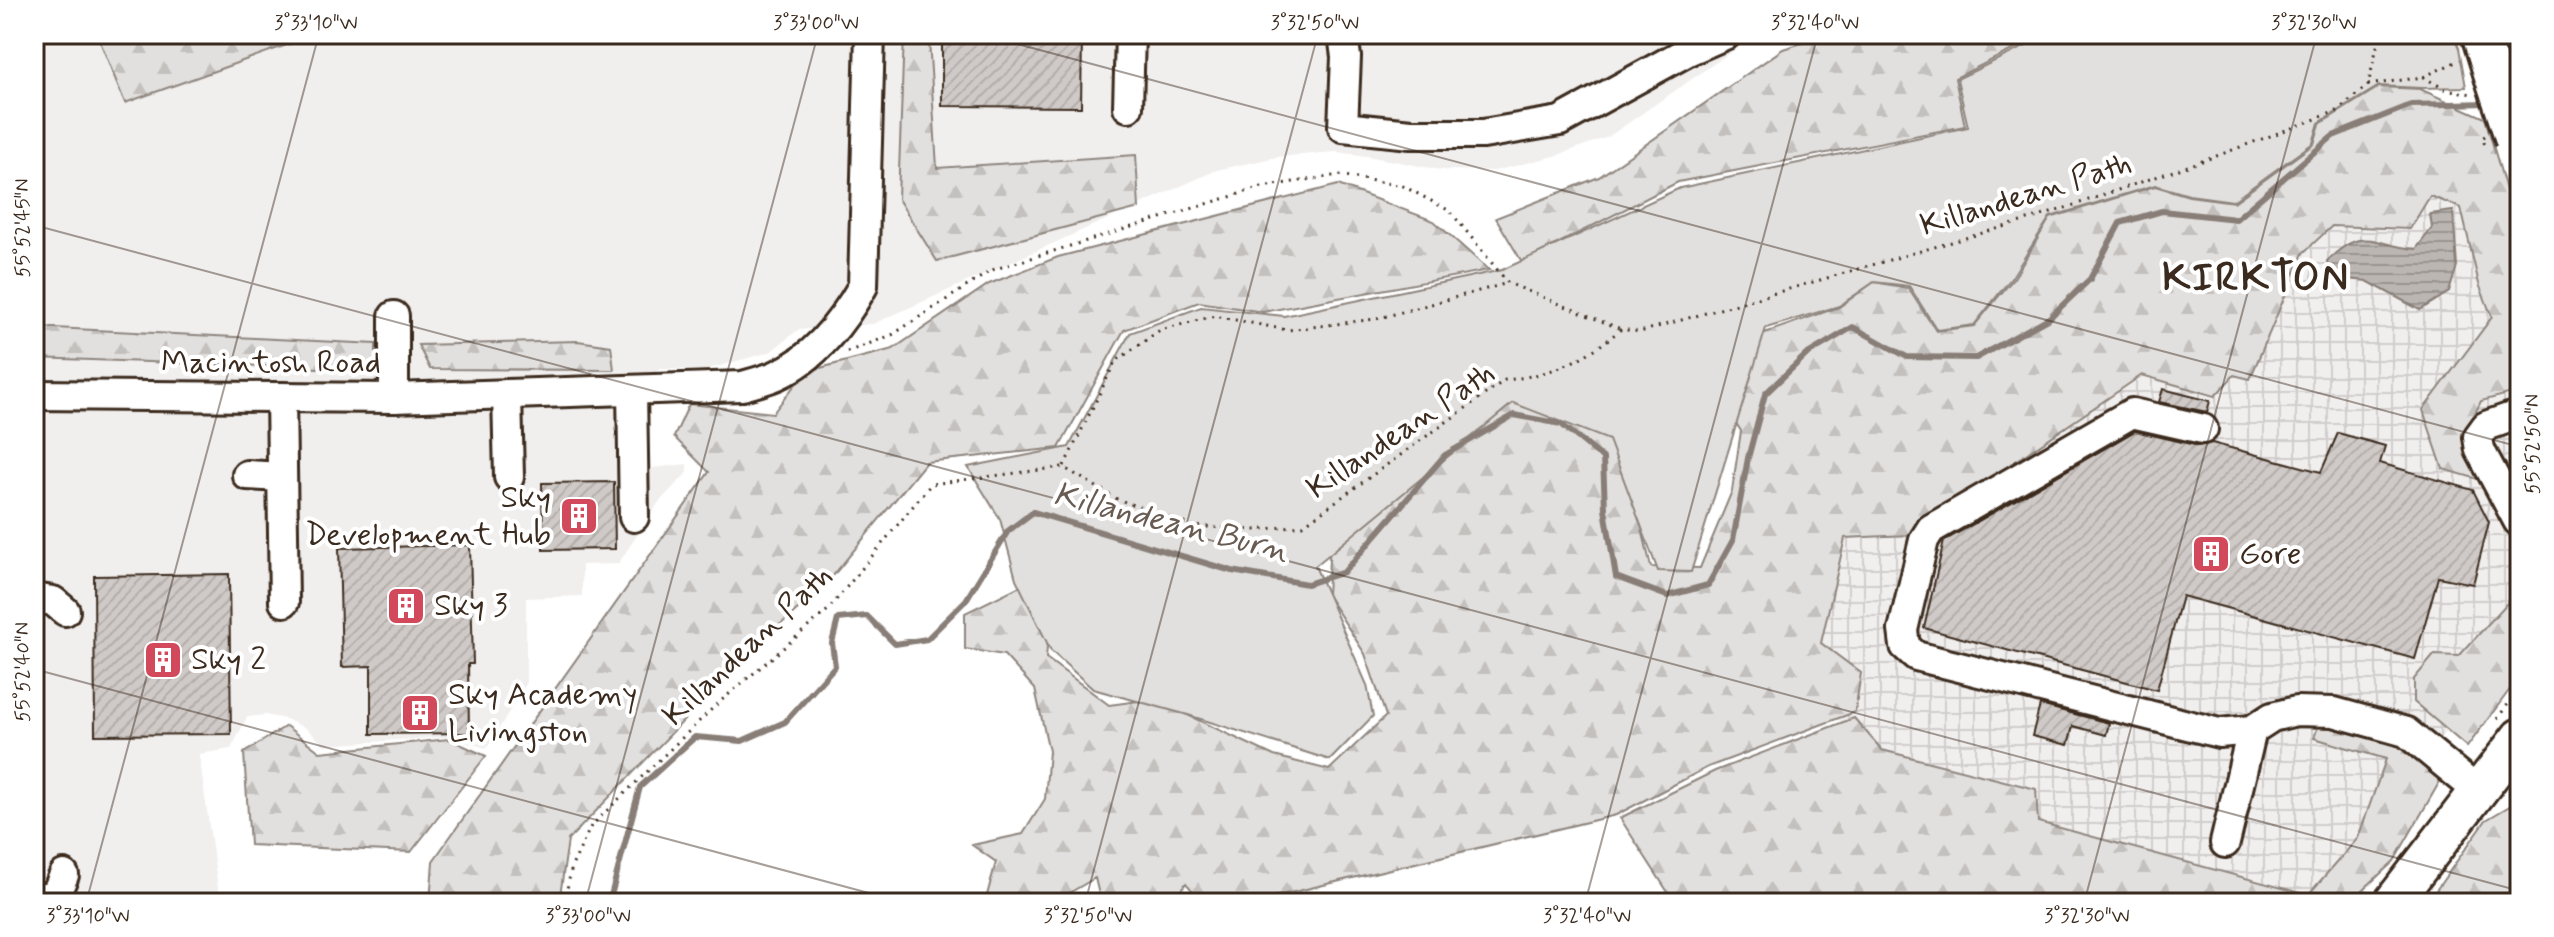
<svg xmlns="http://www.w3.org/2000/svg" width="2554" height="937" viewBox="0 0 2554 937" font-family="Mynerve,sans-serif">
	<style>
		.built { fill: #f1efee }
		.industrial { fill: url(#industrial-grid) }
		.forest { fill: url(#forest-firs); stroke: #8e857e; stroke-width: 2 }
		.park { fill: #e2e0de; stroke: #8e857e; stroke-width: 2 }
		.water { fill: url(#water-rules); stroke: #887e77; stroke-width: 2 }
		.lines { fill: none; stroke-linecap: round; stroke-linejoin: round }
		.stream { stroke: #887e77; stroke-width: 6 }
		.building { fill: url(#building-hatch); stroke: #3b2a1e; stroke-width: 2 }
		.minor-casing { stroke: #3b2a1e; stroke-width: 34 }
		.major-casing { stroke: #3b2a1e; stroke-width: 42 }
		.path { stroke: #3b2a1e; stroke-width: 3; stroke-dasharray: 2 6; stroke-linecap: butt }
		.minor { stroke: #fff; stroke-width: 28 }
		.major { stroke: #fff; stroke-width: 36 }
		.major-bridge-casing { stroke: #3b2a1e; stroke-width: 42; stroke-linecap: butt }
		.major-bridge { stroke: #fff; stroke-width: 36 }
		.ticks { fill: none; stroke: #3b2a1e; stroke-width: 2; stroke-opacity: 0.45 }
		.labels { text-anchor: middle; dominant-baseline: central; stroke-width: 8; stroke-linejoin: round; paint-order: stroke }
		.street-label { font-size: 32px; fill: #3b2a1e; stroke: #fff }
		.poi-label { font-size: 32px; fill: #3b2a1e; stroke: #fff; text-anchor: start }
		.water-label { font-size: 34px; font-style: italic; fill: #685b52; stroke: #fff }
		.district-label { font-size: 40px; font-weight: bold; letter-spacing: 2px; fill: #3b2a1e; stroke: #fff }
		.neatline { fill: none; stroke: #3b2a1e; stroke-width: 3 }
		.ticks-label { font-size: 20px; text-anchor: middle; fill: #3b2a1e }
	</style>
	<defs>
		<pattern id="industrial-grid" width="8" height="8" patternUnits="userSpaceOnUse" patternTransform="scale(2)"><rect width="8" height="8" fill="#f1efee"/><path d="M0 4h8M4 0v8" fill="none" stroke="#d0cdcc"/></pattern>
		<pattern id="forest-firs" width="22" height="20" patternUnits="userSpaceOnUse" patternTransform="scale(2)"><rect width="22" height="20" fill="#e2e0de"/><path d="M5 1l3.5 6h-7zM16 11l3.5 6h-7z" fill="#c3c0be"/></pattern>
		<pattern id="water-rules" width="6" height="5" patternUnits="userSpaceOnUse" patternTransform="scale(2)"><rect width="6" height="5" fill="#bcb6b3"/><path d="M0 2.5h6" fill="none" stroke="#9a9491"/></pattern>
		<pattern id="building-hatch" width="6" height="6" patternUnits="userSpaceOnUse" patternTransform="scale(2)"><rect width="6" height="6" fill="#cfcac7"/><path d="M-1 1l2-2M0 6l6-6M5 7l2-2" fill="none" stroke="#b3aeaa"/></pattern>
	</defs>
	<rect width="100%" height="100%" fill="#fff"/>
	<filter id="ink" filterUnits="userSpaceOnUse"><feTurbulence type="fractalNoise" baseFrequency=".0125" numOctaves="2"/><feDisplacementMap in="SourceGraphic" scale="16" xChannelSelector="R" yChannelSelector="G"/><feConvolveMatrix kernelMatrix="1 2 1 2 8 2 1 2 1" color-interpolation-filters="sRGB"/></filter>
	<g filter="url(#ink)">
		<polygon class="built" points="34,34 1757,34 1608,137 1555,156 1494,171 1441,170 1367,156 1336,152 1277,157 1217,170 873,324 798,330 770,352 705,370 658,369 638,424 644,462 652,468 687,464 687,473 659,502 618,564 582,565 582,596 526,598 526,684 487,748 445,737 324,745 307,729 286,719 265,715 247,717 231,749 199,754 220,903 34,903"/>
		<polygon class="industrial" points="2445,171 2520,295 2520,650 2515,651 2395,791 2327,897 2273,900 1974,849 1843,733 1800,583 1835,467 2361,193"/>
		<g class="forest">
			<polygon points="97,34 298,34 298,41 125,103"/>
			<polygon points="904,34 931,34 929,39 937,168 1136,155 1139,208 937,261 898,199"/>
			<polygon points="1830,34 2045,34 1955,78 1965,126 1678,182 1522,262 1496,218 1599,177 1783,49"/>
			<polygon points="2379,87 2420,89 2485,118 2520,237 2520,391 2481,401 2463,438 2481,480 2443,469 2423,410 2492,317 2479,284 2461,208 2430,196 2410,229 2332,226 2303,253 2250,379 2234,375 2215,396 2142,375 1907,535 1845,538 1821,643 1861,673 1855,712 1708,767 1616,815 1248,903 1203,903 1186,883 1171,903 1101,903 1095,878 1052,903 979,903 986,899 996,862 972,845 1023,834 1045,799 1049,751 1035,689 1004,655 965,649 965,613 1020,586 1049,626 1046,658 1109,705 1154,699 1274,756 1329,770 1386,716 1365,654 1327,595 1330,542 1508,382 1579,392 1626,460 1651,567 1700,568 1732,491 1741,431 1719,397 1756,336 1839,307 1874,282 1908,288 1936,331 1974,326 2014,278 2050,218 2155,186 2189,196 2234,202 2314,144 2320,124"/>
			<polygon points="1338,185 1434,221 1489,270 1263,312 1199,302 1124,330 1059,448 926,462 828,582 752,650 568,840 559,903 430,903 433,861 709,472 674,437 689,404 773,413 805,372 893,349 989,284 1058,257"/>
			<polygon points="34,327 376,344 376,370 34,358"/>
			<polygon points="578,341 611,346 614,370 430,369 418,345"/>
			<polygon points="2509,601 2520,613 2520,676 2467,747 2414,702 2414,679 2434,655 2459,656"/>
			<polygon points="1854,718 1882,750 2036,789 2038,822 2308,895 2358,838 2386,759 2314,738 2321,718 2411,746 2443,776 2394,861 2349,903 1675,903 1620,818 1715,771"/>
			<polygon points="286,726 320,752 449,739 486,756 411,852 250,845 244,753"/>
			<polygon points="2520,800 2520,884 2511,903 2427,903 2486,820"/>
		</g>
		<polygon class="park" points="2051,34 2453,34 2459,48 2466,87 2422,88 2379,86 2319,123 2313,143 2233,201 2189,195 2155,185 2050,217 2012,277 1974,325 1937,330 1909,286 1874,282 1839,306 1766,328 1691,572 1658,571 1609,440 1513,403 1315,566 1367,685 1373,716 1330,760 1188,715 1093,689 1051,651 1016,579 1000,519 968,467 1069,447 1130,333 1201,307 1284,316 1502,270 1680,188 1968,127 1957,79"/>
		<path class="water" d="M 2453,211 L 2457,266 L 2449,292 L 2420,310 L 2367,281 L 2330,277 L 2327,261 C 2366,223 2372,246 2416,249 L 2432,228 L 2430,214 Z"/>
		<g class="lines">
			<polyline class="stream" points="609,903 640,787 695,737 742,741 785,722 835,666 832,643 838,619 867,616 895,644 927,639 966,600 1008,531 1033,512 1232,571 1307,584 1344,572 1445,455 1514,415 1561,424 1603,458 1605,509 1616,577 1667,596 1708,585 1733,540 1748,458 1765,394 1806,355 1853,327 1907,357 1976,358 2049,318 2090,279 2120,223 2162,211 2236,219 2333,136 2411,105 2488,103"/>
		</g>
		<g class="building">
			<polygon points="942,34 1082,34 1081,107 942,106"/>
			<polygon points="2163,389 2210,401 2207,412 2159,402"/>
			<polygon points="2135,431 2199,446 2212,443 2321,472 2338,433 2385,446 2380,463 2473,490 2489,522 2473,584 2438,577 2415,659 2182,596 2157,690 1924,628 1944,541"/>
			<polygon points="614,482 615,549 543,550 542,483"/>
			<polygon points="470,545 473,664 468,664 469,733 371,734 371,666 342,667 339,548"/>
			<polygon points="229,574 231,734 95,735 94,576"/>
			<polygon points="2040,705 2109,723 2106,735 2073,726 2068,745 2032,736"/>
		</g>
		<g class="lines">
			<g class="minor-casing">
				<g id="minor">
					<polyline points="1343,34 1346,57 1343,127 1411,134 1483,134 1560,121 1688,51 1727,34"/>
					<polyline points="1128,107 1130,34"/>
					<polyline points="632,390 634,517"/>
					<polyline points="507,394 509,477"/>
					<path d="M 34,395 L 394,398 L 742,386 C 753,383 766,380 777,375 C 816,358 843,321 863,286 L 870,34"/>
					<polyline points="281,397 284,602"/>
					<polyline points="394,398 394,316"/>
					<polyline points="2203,429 2132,413 1931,529 1924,540 1903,630 1905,646 1916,656 2219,733 2252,730"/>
					<polyline points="247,475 282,477"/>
					<polyline points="2518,521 2480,450 2478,437 2486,426 2520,414"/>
					<polyline points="34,598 53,601 65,611"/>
					<polyline points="2225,843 2252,730 2272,717 2296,711 2334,712 2406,732 2479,792"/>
					<polyline points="34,898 55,896 64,875"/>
				</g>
			</g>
			<g class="major-casing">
				<g id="major">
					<polyline points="2480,34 2493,76"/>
					<polyline points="2392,903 2520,737"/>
				</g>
			</g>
			<g class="path">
				<polyline points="2423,77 2445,89 2472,94"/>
				<polyline points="2368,85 2423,77 2460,60"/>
				<polyline points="2485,136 2482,138 2487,149"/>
				<polyline points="847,352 892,335 992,270 1262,187 1339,175 1403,186 1450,211 1508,283 1621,329"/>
				<polyline points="1064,466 1115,362 1160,330 1215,316 1287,330 1376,319 1508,283"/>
				<polyline points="2497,719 2520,688"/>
				<path d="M 564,903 L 572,866 L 591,826 L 715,706 L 828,610 L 931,484 L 1063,467 L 1117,499 L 1192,526 L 1255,530 L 1303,525 L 1505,380 C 1552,375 1585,360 1621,329 L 1640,332 L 2045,215 L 2211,158 L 2337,111 L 2368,85 L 2380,34"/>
				<polyline points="2354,903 2369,889"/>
			</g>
			<use href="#minor" class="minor"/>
			<use href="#major" class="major"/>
			<g class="major-bridge-casing">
				<polyline id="major-bridge" points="2493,76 2514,140"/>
			</g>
			<use href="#major-bridge" class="major-bridge"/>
		</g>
	</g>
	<path class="ticks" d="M 980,34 L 2520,447M 34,225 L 2520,891M 34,669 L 906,903M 86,903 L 319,34M 585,903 L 818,34M 1085,903 L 1318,34M 1585,903 L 1818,34M 2084,903 L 2317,34"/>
	<defs>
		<g id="building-square" transform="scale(2)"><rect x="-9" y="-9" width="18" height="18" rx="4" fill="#d1495b" stroke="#fff"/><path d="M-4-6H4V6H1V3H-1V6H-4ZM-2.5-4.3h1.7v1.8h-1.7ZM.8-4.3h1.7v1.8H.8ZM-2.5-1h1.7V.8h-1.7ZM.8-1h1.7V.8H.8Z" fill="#fff"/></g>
	</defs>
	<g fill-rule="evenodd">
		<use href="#building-square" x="579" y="516"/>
		<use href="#building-square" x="2211" y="554"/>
		<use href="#building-square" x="406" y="606"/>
		<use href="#building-square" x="163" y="660"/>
		<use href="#building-square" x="420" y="713"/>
	</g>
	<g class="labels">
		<g class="street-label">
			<text transform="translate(2026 195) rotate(-17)">Killandean Path</text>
			<text x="271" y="363">Macintosh Road</text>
			<text transform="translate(1401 431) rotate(-34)">Killandean Path</text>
			<text transform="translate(748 646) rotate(-43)">Killandean Path</text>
		</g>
		<g class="poi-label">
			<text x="551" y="498" text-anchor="end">Sky<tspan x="551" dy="37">Development Hub</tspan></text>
			<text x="2239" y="554">Gore</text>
			<text x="434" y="606">Sky 3</text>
			<text x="191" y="660">Sky 2</text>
			<text x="448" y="695">Sky Academy<tspan x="448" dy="37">Livingston</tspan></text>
		</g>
		<g class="water-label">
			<text transform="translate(1171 523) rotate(14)">Killandean Burn</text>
		</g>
		<g class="district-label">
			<text x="2256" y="279">KIRKTON</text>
		</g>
	</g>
	<rect width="2554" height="937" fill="none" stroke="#fff" stroke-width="88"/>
	<rect x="44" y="44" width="2466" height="849" class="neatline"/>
	<g class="ticks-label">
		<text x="316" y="29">3°33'10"W</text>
		<text x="816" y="29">3°33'00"W</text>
		<text x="1315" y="29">3°32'50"W</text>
		<text x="1815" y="29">3°32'40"W</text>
		<text x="2314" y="29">3°32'30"W</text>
		<text transform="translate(22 228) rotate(-90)" y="7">55°52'45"N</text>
		<text transform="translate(2532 444) rotate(-90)" y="7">55°52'50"N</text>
		<text transform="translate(22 672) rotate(-90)" y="7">55°52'40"N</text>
		<text x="88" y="922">3°33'10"W</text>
		<text x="588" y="922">3°33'00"W</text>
		<text x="1088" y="922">3°32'50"W</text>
		<text x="1587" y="922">3°32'40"W</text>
		<text x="2087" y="922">3°32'30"W</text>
	</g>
</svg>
